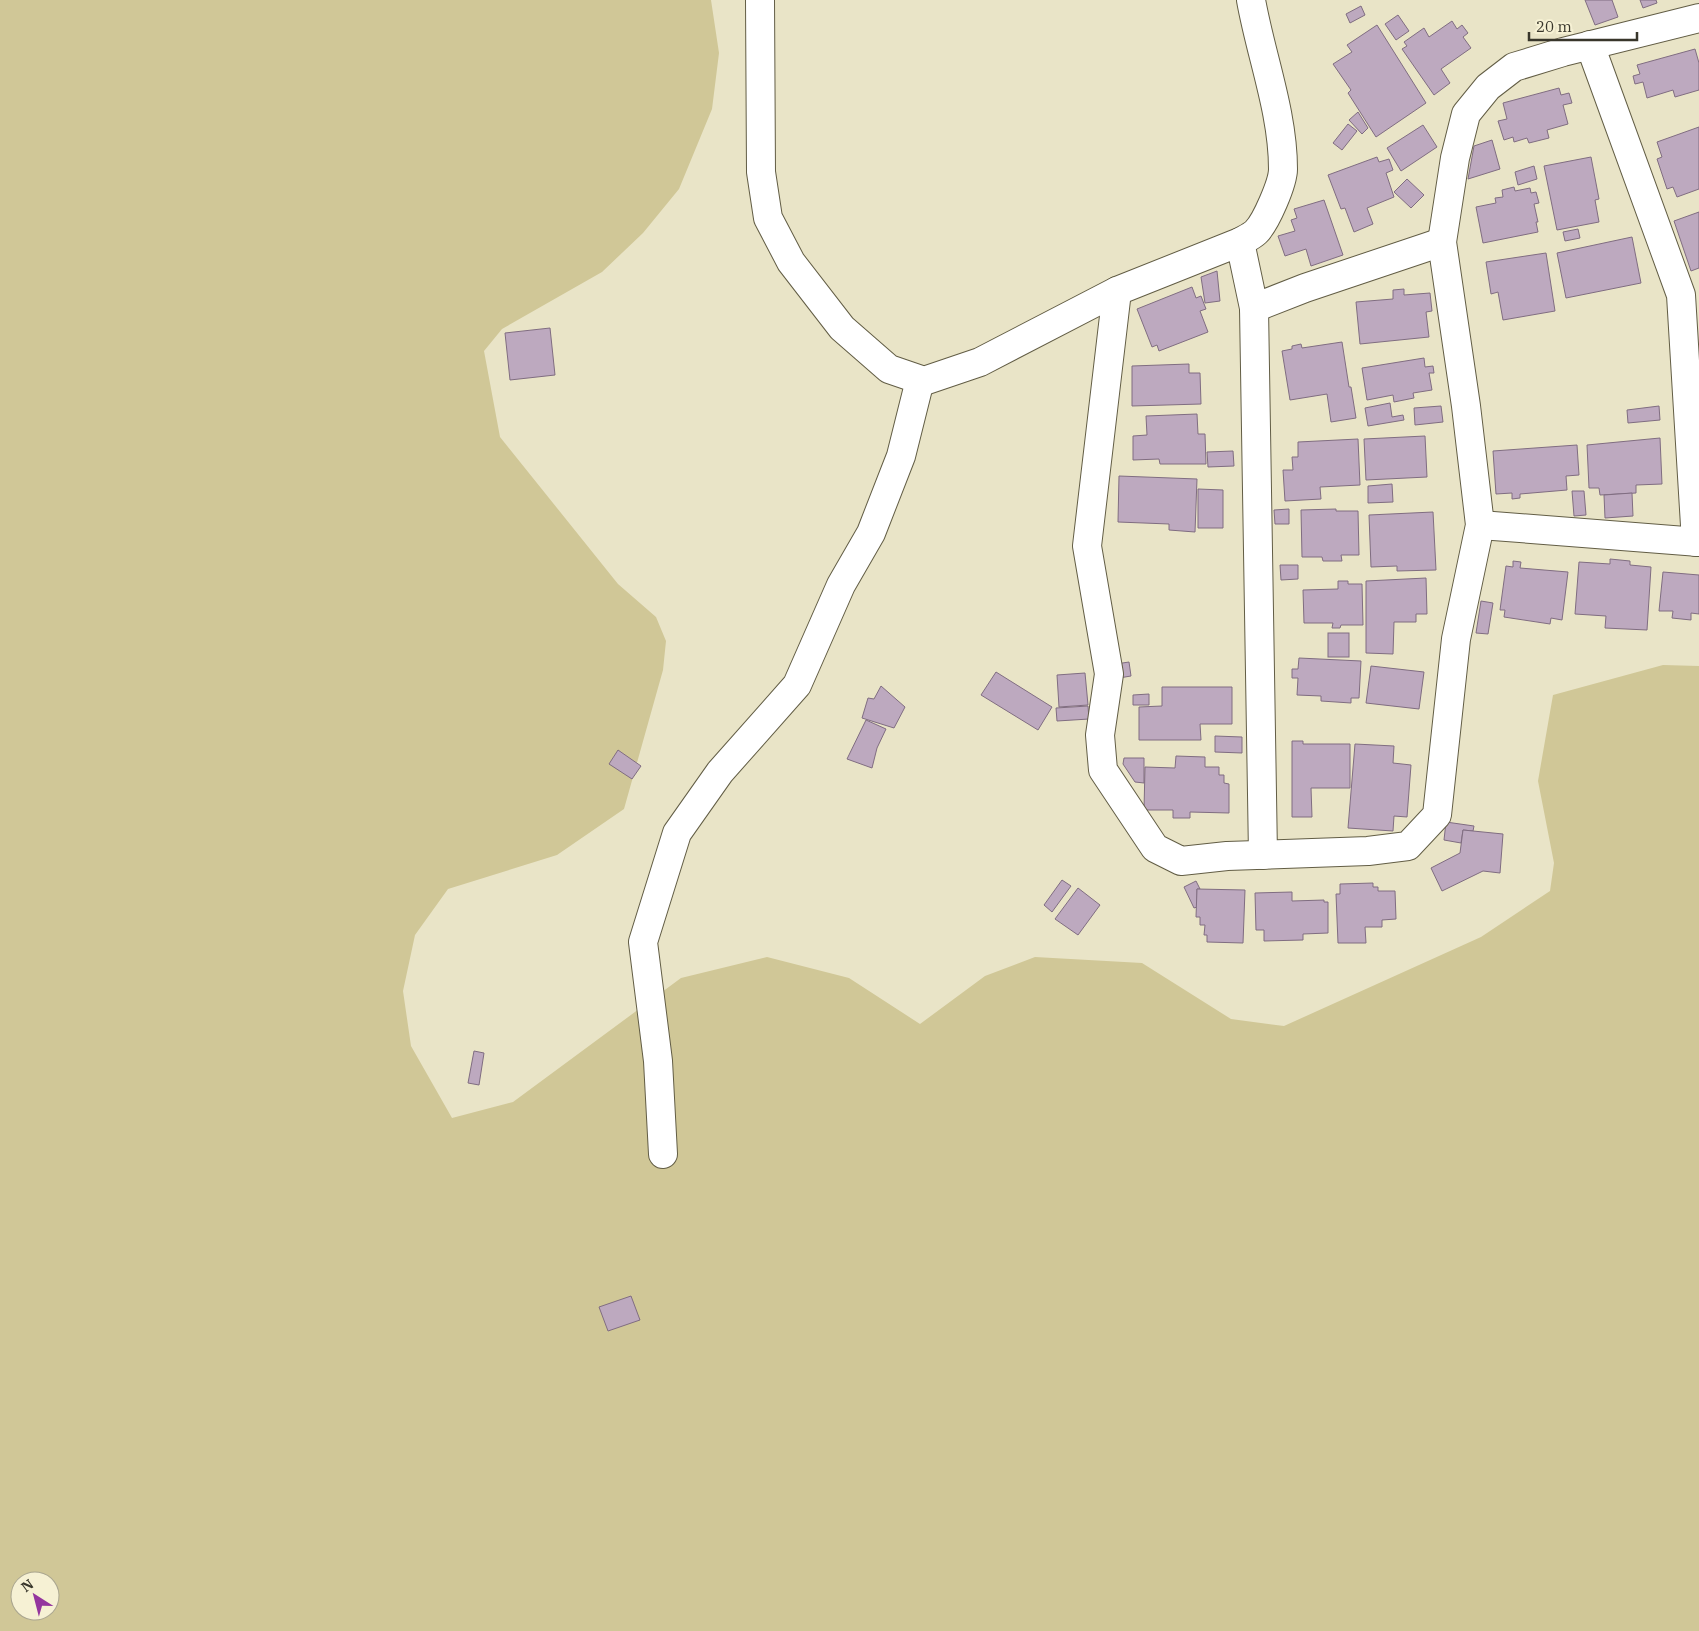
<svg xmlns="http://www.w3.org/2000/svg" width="1699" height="1631" viewBox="0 0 1699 1631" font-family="'IBM Plex Serif',serif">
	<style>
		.green { fill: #d0c797; fill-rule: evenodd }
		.building { fill: #bda9bf; stroke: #806d81 }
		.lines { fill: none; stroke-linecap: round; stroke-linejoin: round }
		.minor-casing { stroke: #625d45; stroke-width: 30 }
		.minor { stroke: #fff; stroke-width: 28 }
	</style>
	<rect width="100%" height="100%" fill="#e9e4c7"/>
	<path class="green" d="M 0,0 L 711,0 L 719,53 L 712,109 L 679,189 L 643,233 L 602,272 L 502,329 L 484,351 L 500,437 L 618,584 L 656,617 L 666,641 L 663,670 L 624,809 L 557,855 L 448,889 L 415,935 L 403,991 L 411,1046 L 452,1118 L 513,1102 L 681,978 L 767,957 L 849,978 L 920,1024 L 985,976 L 1035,957 L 1142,963 L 1231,1019 L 1284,1026 L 1481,937 L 1550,891 L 1554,863 L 1538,781 L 1553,695 L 1663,665 L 1699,666 L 1699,1631 L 0,1631 ZM 20,1581 L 50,1581 L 50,1611 L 20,1611 Z"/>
	<g class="building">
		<polygon points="1585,0 1612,0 1618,17 1595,25"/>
		<polygon points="1640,0 1656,0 1657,3 1643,8"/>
		<polygon points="1361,6 1365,15 1350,23 1346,14"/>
		<polygon points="1398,15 1409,31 1396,40 1385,24"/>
		<polygon points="1452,21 1457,29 1462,25 1468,33 1463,37 1471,48 1441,69 1450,83 1434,95 1402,49 1407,46 1404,42 1424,28 1429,37"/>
		<polygon points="1377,25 1426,103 1376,137 1348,93 1351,90 1333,64 1352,52 1347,45"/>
		<polygon points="1695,49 1699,63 1699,90 1675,97 1673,90 1647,98 1643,82 1635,84 1633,76 1640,74 1637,65"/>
		<polygon points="1559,88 1561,95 1569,93 1572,103 1563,105 1568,124 1547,130 1549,138 1529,143 1527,138 1514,142 1513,137 1504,140 1498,121 1507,119 1503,103"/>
		<polygon points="1358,112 1368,128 1362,134 1349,120"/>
		<polygon points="1348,124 1357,131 1342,150 1333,143"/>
		<polygon points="1423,125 1437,147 1401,171 1387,148"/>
		<polygon points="1699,127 1699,189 1677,197 1673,187 1667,189 1657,159 1662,157 1657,142"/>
		<polygon points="1492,140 1500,169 1468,179 1474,146"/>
		<polygon points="1377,157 1379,162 1389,159 1393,170 1386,173 1394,197 1367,208 1373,224 1354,232 1345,208 1341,209 1328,175"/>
		<polygon points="1591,157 1599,199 1595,200 1599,222 1557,230 1544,166"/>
		<polygon points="1534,166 1537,179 1518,185 1515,172"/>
		<polygon points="1407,179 1424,195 1411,208 1394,192"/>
		<polygon points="1514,187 1515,191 1530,188 1531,193 1536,192 1539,203 1534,204 1538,222 1536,222 1538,232 1483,243 1476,207 1496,203 1495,198 1503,197 1502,190"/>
		<polygon points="1324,200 1343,255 1311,266 1306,249 1285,256 1278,236 1295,231 1291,220 1297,218 1294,209"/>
		<polygon points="1699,212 1699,268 1691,271 1674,221"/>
		<polygon points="1578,229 1580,238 1565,241 1563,232"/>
		<polygon points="1632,237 1641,283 1566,298 1557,253"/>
		<polygon points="1546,253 1555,311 1503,320 1498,292 1491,294 1486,262"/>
		<polygon points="1217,271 1220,301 1205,303 1201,277"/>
		<polygon points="1192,287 1196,298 1201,296 1206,309 1200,311 1208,332 1159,351 1157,345 1152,347 1137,309"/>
		<polygon points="1404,289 1404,295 1430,293 1432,311 1426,312 1429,337 1360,344 1356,302 1393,299 1393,290"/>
		<polygon points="550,328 555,375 510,380 505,333"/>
		<polygon points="1342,342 1349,387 1351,387 1356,418 1331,422 1327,394 1290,400 1282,351 1292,349 1292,346 1301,344 1302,348"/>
		<polygon points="1424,358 1425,367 1433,366 1434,373 1429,373 1432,390 1413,393 1414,398 1394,402 1393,395 1367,400 1362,368"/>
		<polygon points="1189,364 1189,373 1200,373 1201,404 1132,406 1132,366"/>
		<polygon points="1390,403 1392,417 1403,415 1404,420 1368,426 1365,408"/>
		<polygon points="1441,406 1443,422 1415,425 1414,408"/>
		<polygon points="1659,406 1660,420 1628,423 1627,410"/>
		<polygon points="1197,414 1198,434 1205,434 1206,464 1160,464 1159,459 1133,460 1133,436 1147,435 1146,416"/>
		<polygon points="1425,436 1427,477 1366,480 1364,439"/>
		<polygon points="1660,438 1662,484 1636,485 1636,493 1600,495 1599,488 1589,488 1587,445"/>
		<polygon points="1358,439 1360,485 1320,487 1321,499 1285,501 1283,470 1293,470 1292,457 1298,457 1298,442"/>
		<polygon points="1577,445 1579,475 1566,476 1567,490 1520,494 1520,498 1512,499 1512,493 1496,494 1493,451"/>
		<polygon points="1233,451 1234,466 1208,467 1207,452"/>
		<polygon points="1119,476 1197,479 1195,532 1169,530 1169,524 1118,522"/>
		<polygon points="1392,484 1393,502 1368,503 1368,486"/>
		<polygon points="1198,489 1223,490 1223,528 1198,528"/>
		<polygon points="1572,491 1584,491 1586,515 1574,516"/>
		<polygon points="1632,493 1633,516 1605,518 1604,495"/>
		<polygon points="1289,509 1289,524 1275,524 1274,510"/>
		<polygon points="1336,509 1336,511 1358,511 1359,555 1341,555 1342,561 1323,561 1322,557 1302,557 1301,510"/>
		<polygon points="1433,512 1436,570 1397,571 1397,566 1371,567 1369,515"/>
		<polygon points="1610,559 1630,561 1630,565 1651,567 1647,630 1605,628 1606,616 1575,614 1579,562 1610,564"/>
		<polygon points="1513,561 1521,562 1520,568 1568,572 1562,620 1551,618 1550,624 1504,617 1505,610 1500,610 1506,566 1513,567"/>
		<polygon points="1280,565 1298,565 1298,579 1281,580"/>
		<polygon points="1663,572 1699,575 1699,614 1691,613 1691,620 1672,618 1673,611 1659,611"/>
		<polygon points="1426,578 1427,614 1416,614 1416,622 1394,622 1393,654 1366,653 1366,581"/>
		<polygon points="1338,581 1348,581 1348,584 1362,584 1363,625 1341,625 1340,628 1332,628 1333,623 1304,623 1303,590 1338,589"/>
		<polygon points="1481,601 1493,603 1488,634 1476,633"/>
		<rect x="1328" y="633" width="21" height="24"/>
		<polygon points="1299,658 1361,661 1359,698 1351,698 1351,703 1321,701 1321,696 1297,695 1298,678 1292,678 1292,669 1298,669"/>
		<polygon points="1129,662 1131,676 1119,678 1116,664"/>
		<polygon points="1371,666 1424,672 1419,709 1366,703"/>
		<polygon points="996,672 1052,707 1038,730 981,695"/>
		<polygon points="1085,673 1088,705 1059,707 1057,675"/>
		<polygon points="881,686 905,707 894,728 862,718 868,698 874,699"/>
		<polygon points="1162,687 1232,687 1232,724 1200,724 1201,740 1139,740 1139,707 1162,706"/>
		<polygon points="1149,694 1149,705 1133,705 1133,695"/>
		<polygon points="1088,706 1089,719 1057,721 1056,708"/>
		<polygon points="866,720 886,729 877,748 872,768 847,759"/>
		<polygon points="1215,736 1242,737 1242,753 1215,752"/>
		<polygon points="1292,741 1303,741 1303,744 1350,744 1350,788 1311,788 1312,817 1292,817"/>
		<polygon points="1355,744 1394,746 1393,763 1411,765 1407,817 1394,816 1393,831 1348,828"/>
		<polygon points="618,750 641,766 632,779 609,764"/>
		<polygon points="1176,756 1205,757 1205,767 1219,767 1219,775 1224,775 1224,783 1229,784 1229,813 1190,812 1190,818 1173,818 1173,810 1144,810 1145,767 1175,768"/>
		<polygon points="1124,758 1144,758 1144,783 1135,782 1123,764"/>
		<polygon points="1446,822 1474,826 1473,831 1463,830 1461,843 1444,840"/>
		<polygon points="1463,830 1503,834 1500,873 1483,871 1442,891 1431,868 1460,853"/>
		<polygon points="1062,880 1071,886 1052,912 1044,905"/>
		<polygon points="1196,881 1200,889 1197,889 1197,907 1194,908 1184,887"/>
		<polygon points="1373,883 1373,887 1378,887 1378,891 1395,891 1396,919 1382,920 1382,927 1365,927 1366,943 1338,943 1336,894 1340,894 1340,884"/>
		<polygon points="1078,888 1100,905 1078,935 1055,919"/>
		<polygon points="1197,889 1245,890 1243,943 1207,942 1207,935 1204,935 1205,925 1200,925 1200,917 1196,917"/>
		<polygon points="1292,892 1292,901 1324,900 1324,902 1328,902 1328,933 1303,934 1303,940 1264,941 1264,930 1256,930 1255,893"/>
		<polygon points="474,1051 484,1053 479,1085 468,1083"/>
		<polygon points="631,1296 640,1320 608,1331 599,1307"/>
	</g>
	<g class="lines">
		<g class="minor-casing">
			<g id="minor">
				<polyline points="760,0 761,172 768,218 791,262 842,328 889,369 924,381 980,362 1117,291 1240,242 1254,308 1305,288 1442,242"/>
				<polyline points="1590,45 1681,295 1696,542"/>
				<path d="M 1240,242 C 1245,239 1252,236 1256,232 C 1266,222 1283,183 1283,169 C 1283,112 1261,56 1251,0"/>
				<polyline points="1117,291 1087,546 1109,674 1100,735 1103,770 1155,848 1181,861 1227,856 1368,851 1408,846 1437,815 1456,639 1480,525 1466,406 1442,242 1455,158 1466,114 1488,87 1514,67 1563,52 1699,18"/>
				<polyline points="1254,308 1263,855"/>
				<polyline points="1480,525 1699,542"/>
				<polyline points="663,1154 658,1061 643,942 677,833 720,772 797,685 841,585 871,533 901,456 920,380"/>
			</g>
		</g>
		<use href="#minor" class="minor"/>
	</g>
	<g transform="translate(35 1596) rotate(324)"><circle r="24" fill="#f6f1d4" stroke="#aaa690"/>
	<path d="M0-4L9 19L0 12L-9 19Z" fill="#94359e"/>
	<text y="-8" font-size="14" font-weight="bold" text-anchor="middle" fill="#38362b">N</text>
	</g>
	<path d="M1529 32v8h108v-8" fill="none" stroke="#38362b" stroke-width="2.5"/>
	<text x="1536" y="32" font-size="15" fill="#38362b" stroke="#f6f1d4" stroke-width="4" paint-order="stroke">20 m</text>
</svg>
